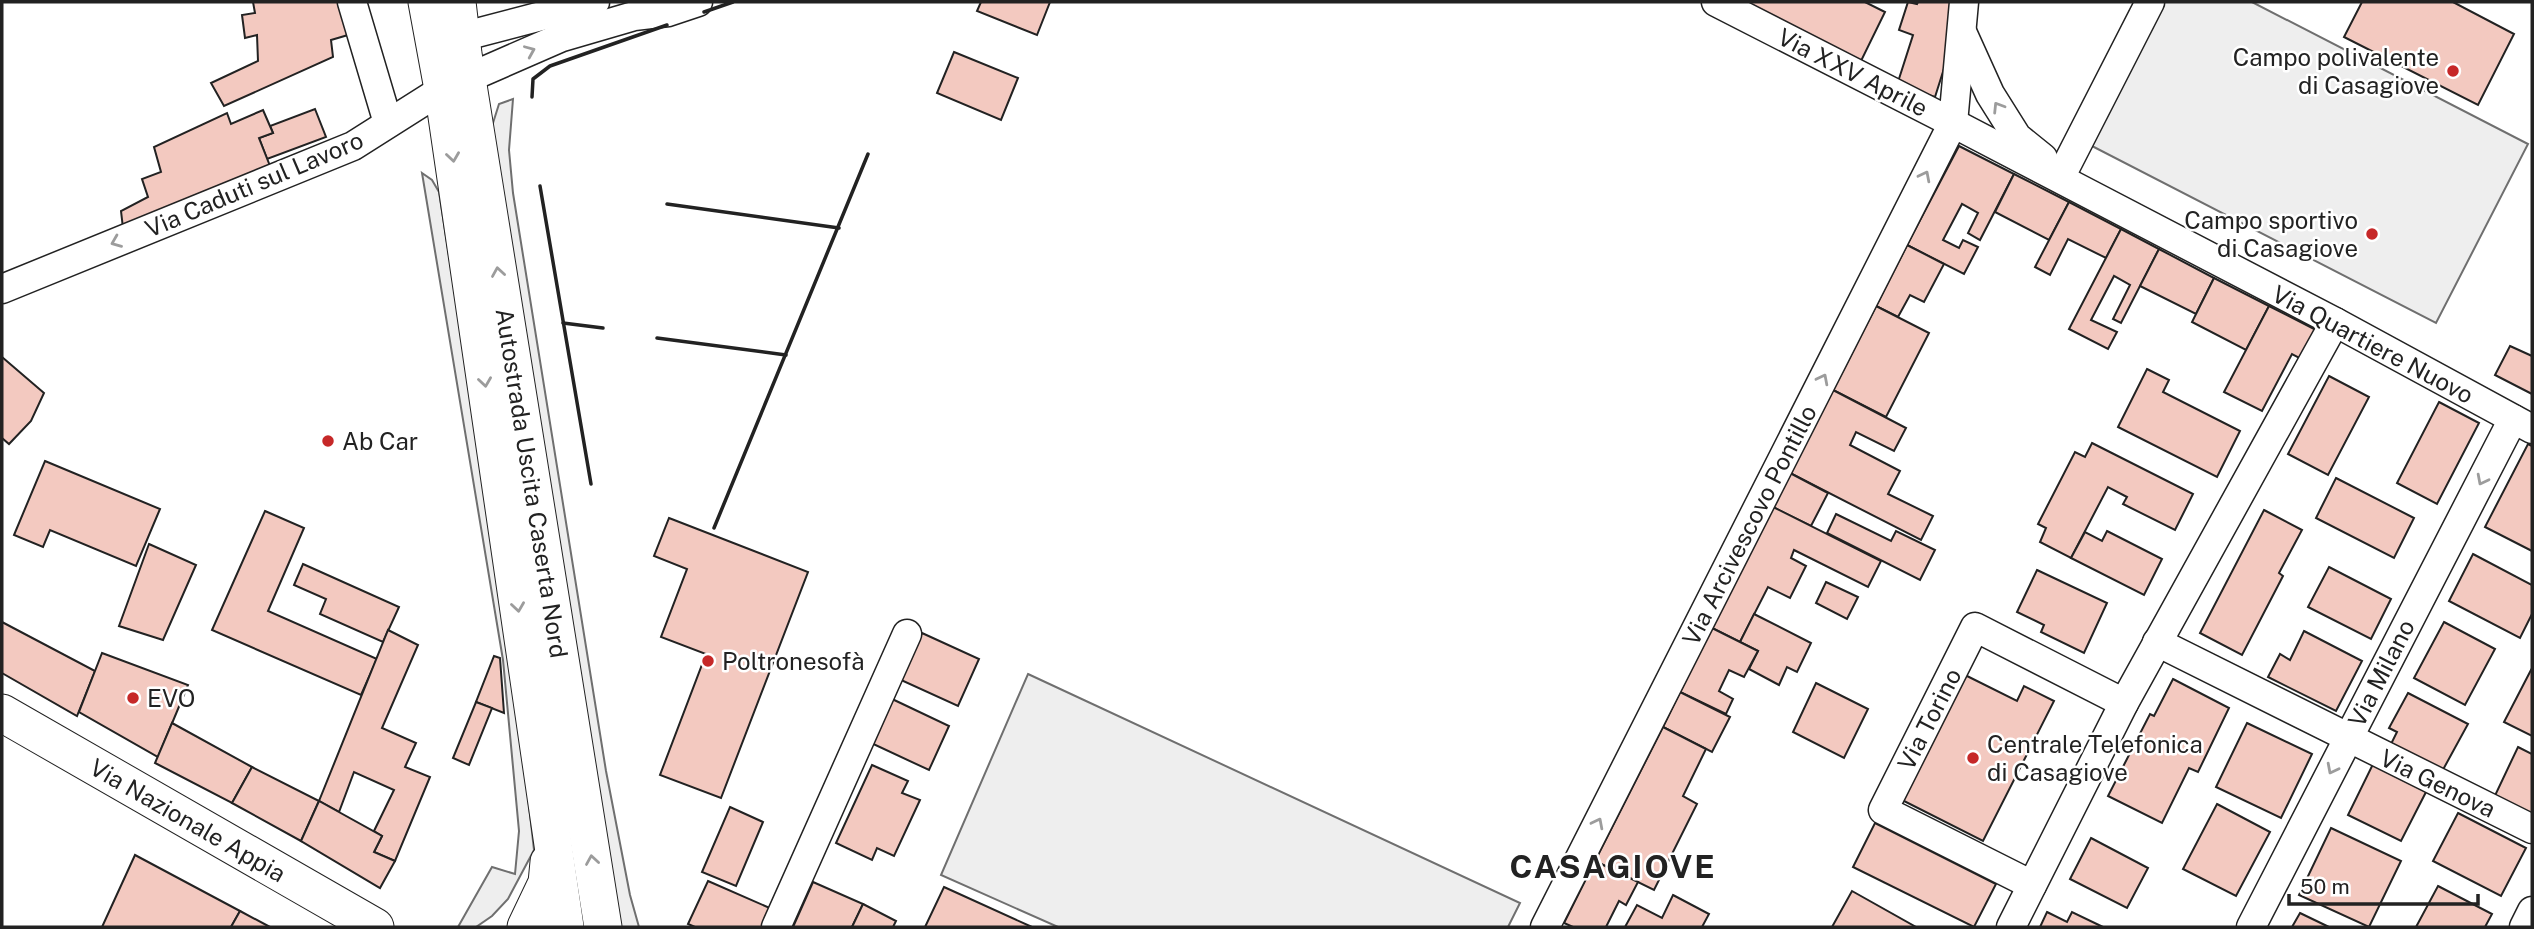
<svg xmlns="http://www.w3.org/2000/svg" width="2534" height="929" viewBox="0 0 2534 929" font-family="'Public Sans',sans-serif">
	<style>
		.green { fill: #eee; stroke: #6f6f6f; stroke-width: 2 }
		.building { fill: #f3c9c0; stroke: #222; stroke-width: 2 }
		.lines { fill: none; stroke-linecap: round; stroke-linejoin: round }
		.minor-casing { stroke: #222; stroke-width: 31 }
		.major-casing { stroke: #222; stroke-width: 39 }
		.minor { stroke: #fff; stroke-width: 28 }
		.major { stroke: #fff; stroke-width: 37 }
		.wall { stroke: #222; stroke-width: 3.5 }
		.oneway { stroke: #9c9c9c }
		.poi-dot { fill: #c62828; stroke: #fff; stroke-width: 2.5 }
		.labels { text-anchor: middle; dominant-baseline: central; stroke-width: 5; stroke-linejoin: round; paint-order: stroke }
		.poi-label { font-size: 24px; fill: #222; stroke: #fff; text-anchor: start }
		.street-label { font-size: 24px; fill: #222; stroke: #fff }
		.district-label { font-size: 32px; font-weight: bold; letter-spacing: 2px; fill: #222; stroke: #fff }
	</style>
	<rect width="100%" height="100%" fill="#fff"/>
	<g class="green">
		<polygon points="2164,2 2252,2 2528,144 2436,323 2090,145"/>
		<polygon points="513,99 509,150 513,193 606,771 630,895 639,927 618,927 487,142 499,104"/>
		<polygon points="422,173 432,180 439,192 513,662 534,850 508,899 492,916 476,927 458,927 492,867 515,874 519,831 503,660"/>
		<polygon points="1028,674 1520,903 1508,927 1058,927 941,875"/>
	</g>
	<g class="building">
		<polygon points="253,2 338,2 348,35 331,40 333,57 224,106 211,83 258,61 257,35 245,38 242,15 255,13"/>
		<polygon points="981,2 1050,2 1037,35 977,11"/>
		<polygon points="1740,2 1865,2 1885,12 1861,61"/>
		<polygon points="1908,2 1917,4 1918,2 1965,2 1935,97 1897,85 1913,35 1899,30"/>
		<polygon points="2362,2 2453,2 2514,34 2478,105 2344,37"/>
		<polygon points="954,52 1018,78 1001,120 937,93"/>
		<polygon points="315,109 326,137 267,159 259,138 273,133 270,126"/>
		<polygon points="263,110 273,133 259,138 270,166 123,228 121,211 148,197 142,179 161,172 154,147 227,113 231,124"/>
		<polygon points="1959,146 2014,174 1980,240 1968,233 1978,213 1962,204 1943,240 1959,248 1963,240 1978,247 1964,274 1907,245"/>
		<polygon points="2014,174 2069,202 2049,240 1995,212"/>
		<polygon points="2069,202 2121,229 2106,258 2068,239 2050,275 2035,267"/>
		<polygon points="2121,229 2159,249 2121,323 2113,319 2130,285 2114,276 2091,320 2117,332 2108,349 2069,329"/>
		<polygon points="1907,245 1944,264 1924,302 1910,295 1898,317 1876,306"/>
		<polygon points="2159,249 2214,278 2196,314 2140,286"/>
		<polygon points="2214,278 2269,306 2246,350 2192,322"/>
		<polygon points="1876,306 1929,333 1886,417 1833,390"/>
		<polygon points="2269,306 2322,333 2307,362 2292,354 2262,411 2224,392"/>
		<polygon points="2510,346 2532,356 2532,394 2495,375"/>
		<polygon points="2,357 44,393 31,421 9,444 2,438"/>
		<polygon points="2147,369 2169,380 2163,392 2240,431 2217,477 2118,427"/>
		<polygon points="2329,376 2369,397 2328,475 2288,454"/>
		<polygon points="1833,390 1906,428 1894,451 1856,432 1850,445 1900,471 1888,494 1933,516 1921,540 1790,473"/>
		<polygon points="2439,402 2479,423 2437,504 2397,483"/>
		<polygon points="2092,443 2193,494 2175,530 2123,504 2127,497 2108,487 2071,558 2040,542 2046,528 2038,524 2075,452 2085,457"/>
		<polygon points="2528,444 2532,446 2532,551 2485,527"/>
		<polygon points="45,461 160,509 136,566 50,530 43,547 14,535"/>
		<polygon points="1790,473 1828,493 1811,526 1773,507"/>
		<polygon points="2336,478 2414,518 2394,558 2316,518"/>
		<polygon points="1773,507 1881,561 1868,587 1794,550 1791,558 1806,566 1790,598 1768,587 1740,642 1712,628"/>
		<polygon points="2264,510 2302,530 2279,573 2283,576 2242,655 2200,633"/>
		<polygon points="265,511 304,528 268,611 377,659 361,695 212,630"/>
		<polygon points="1836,514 1891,541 1896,531 1935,550 1920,580 1827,533"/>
		<polygon points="669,518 808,572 721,798 660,775 706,654 661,637 687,569 654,556"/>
		<polygon points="2107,531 2162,559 2144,595 2071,558 2085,532 2102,541"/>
		<polygon points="149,544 196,565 163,640 119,626"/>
		<polygon points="2473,554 2532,585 2532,614 2520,638 2449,601"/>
		<polygon points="303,564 399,607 383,642 320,614 326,599 294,585"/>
		<polygon points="2329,567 2391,599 2371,639 2308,607"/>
		<polygon points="2037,570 2107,603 2084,653 2041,632 2044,625 2017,612"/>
		<polygon points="1826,582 1858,597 1847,619 1816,603"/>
		<polygon points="1754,614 1811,643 1797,672 1787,667 1779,685 1749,669 1758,651 1740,642"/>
		<polygon points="2,622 95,671 77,716 2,673"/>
		<polygon points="2444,622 2495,649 2465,705 2414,678"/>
		<polygon points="1712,628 1758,651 1744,677 1729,670 1719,691 1733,699 1726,714 1680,692"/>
		<polygon points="388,630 418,645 382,728 416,743 405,767 430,777 395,861 374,852 382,836 374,831 394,790 354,772 339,812 319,801"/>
		<polygon points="2304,631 2362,661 2336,711 2268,677 2280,654 2290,660"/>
		<polygon points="922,633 979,659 958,706 901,680"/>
		<polygon points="102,653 188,685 158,757 79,712"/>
		<polygon points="494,656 500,658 504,713 476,702"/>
		<polygon points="2531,670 2532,671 2532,736 2504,722"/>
		<polygon points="1963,674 2017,701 2024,686 2054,701 1983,841 1900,799"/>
		<polygon points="2173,679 2229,708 2198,772 2189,768 2162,823 2108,796 2150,714 2154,716"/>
		<polygon points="1816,683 1868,709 1844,758 1793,732"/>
		<polygon points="1680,692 1730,717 1712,752 1663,727"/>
		<polygon points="2408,693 2468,724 2439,777 2388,750 2397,732 2389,728"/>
		<polygon points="890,698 949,726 929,770 869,742"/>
		<polygon points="476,702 492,708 469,765 453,758"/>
		<polygon points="172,723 252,767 232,803 155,763"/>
		<polygon points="2247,723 2312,754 2281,818 2216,787"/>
		<polygon points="1663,727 1706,749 1683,796 1697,804 1654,890 1595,861"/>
		<polygon points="2518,747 2532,754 2532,823 2491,804"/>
		<polygon points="2376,758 2427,790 2401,841 2348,815"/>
		<polygon points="872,765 908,781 902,793 920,800 894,856 877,848 872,860 836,843"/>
		<polygon points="252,767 319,801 301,841 232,803"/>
		<polygon points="319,801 382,836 374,852 395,861 380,888 301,841"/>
		<polygon points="2217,804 2270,832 2236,896 2183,869"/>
		<polygon points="730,807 763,822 736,886 702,872"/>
		<polygon points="2458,813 2526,848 2501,896 2433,861"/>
		<polygon points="1875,823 1996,884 1974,927 1853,867"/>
		<polygon points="2331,828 2401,861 2369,927 2299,895"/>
		<polygon points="2091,838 2148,868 2127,908 2070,879"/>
		<polygon points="135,855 240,911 231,927 102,927"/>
		<polygon points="1595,861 1638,882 1626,905 1619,901 1606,927 1573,927 1564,923"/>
		<polygon points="708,881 772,909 764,927 695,927 688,924"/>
		<polygon points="813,882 863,904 852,927 793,927"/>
		<polygon points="2438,886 2492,914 2485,927 2416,927"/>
		<polygon points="944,887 1032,927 925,927"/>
		<polygon points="1852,891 1916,927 1832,927"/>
		<polygon points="1673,895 1709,914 1702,927 1625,927 1637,905 1662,918"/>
		<polygon points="863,904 896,921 893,927 852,927"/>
		<polygon points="240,911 270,927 231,927"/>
		<polygon points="2047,912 2067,922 2072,912 2103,927 2040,927"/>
		<polygon points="2300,913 2329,927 2292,927"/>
	</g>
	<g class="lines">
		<g class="minor-casing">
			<g id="minor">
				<polyline points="352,2 388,123"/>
				<polyline points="1716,2 1953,123 2335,322 2532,429"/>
				<polyline points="1962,32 1990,94 2017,137 2043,158"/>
				<polyline points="442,42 595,2"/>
				<polyline points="2062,174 2150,2"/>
				<polyline points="2,289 353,146 443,89 562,37 634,16 668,12 698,2"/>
				<polyline points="2157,642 2532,829"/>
				<polyline points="2032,885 1883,810 1975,627 2124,703"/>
				<polyline points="776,927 907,634"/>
				<polyline points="1545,927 1953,123 1964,2"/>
				<polyline points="2011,927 2124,703 2335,322"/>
				<polyline points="2251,927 2513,419"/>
				<polyline points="2524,927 2532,911"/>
			</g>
		</g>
		<g class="major-casing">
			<g id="major">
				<polyline points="427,2 443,89 565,927"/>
				<polyline points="457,2 463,54 603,927"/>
				<polyline points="2,713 375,927"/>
				<polyline points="526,927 547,883 549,862"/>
			</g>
		</g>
		<use href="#minor" class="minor"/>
		<use href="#major" class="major"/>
		<g class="wall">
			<polyline points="704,12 733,2"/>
			<polyline points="532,97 533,79 550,66 667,25"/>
			<polyline points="540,186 591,484"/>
			<polyline points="667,204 839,228"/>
			<polyline points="563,323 603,328"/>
			<polyline points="657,338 786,355"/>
			<polyline points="714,528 868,154"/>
		</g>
	</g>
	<defs><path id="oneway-chevron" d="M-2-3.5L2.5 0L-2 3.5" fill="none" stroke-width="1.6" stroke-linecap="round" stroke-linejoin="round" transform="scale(1.75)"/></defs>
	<g class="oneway">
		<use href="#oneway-chevron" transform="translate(530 51) rotate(-23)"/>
		<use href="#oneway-chevron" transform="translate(1998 107) rotate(-122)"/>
		<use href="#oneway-chevron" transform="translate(453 157) rotate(82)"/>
		<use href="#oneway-chevron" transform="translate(1925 176) rotate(-63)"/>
		<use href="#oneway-chevron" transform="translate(116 242) rotate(158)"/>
		<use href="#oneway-chevron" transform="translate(498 272) rotate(-99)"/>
		<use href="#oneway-chevron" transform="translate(1823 379) rotate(-63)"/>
		<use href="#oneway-chevron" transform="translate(485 382) rotate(82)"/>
		<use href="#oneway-chevron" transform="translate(2482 480) rotate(117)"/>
		<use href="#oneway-chevron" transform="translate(518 607) rotate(82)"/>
		<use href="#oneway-chevron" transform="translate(2332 769) rotate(117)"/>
		<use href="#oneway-chevron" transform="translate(1598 823) rotate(-63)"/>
		<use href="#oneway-chevron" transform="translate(592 860) rotate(-99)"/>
	</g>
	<g class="poi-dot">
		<circle cx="2453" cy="71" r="7"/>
		<circle cx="2372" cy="234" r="7"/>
		<circle cx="328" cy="441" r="7"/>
		<circle cx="708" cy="661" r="7"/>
		<circle cx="133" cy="698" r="7"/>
		<circle cx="1973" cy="758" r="7"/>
	</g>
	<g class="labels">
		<g class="poi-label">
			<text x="2439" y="57" text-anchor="end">Campo polivalente<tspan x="2439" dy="28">di Casagiove</tspan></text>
			<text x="2358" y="220" text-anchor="end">Campo sportivo<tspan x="2358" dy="28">di Casagiove</tspan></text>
			<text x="342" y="441">Ab Car</text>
			<text x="722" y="661">Poltronesofà</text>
			<text x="147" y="698">EVO</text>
			<text x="1987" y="744">Centrale Telefonica<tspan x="1987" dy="28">di Casagiove</tspan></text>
		</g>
		<g class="street-label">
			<text transform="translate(1853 72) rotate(27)">Via XXV Aprile</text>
			<text transform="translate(254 184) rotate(-23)">Via Caduti sul Lavoro</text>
			<text transform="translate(2373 344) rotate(28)">Via Quartiere Nuovo</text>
			<text transform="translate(532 483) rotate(81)">Autostrada Uscita Caserta Nord</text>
			<text transform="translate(1749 525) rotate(-63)">Via Arcivescovo Pontillo</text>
			<text transform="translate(2381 673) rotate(-63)">Via Milano</text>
			<text transform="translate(1929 719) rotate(-63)">Via Torino</text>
			<text transform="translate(2438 783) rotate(26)">Via Genova</text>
			<text transform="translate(188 820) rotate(30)">Via Nazionale Appia</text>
		</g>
		<g class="district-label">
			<text x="1613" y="866">CASAGIOVE</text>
		</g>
	</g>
	<rect width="2534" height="929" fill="none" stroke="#222222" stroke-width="7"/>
	<path d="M2289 894v10h189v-10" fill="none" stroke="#222222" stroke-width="3.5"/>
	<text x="2300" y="894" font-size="21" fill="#222222" stroke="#ffffff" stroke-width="5" paint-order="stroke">50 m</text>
</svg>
